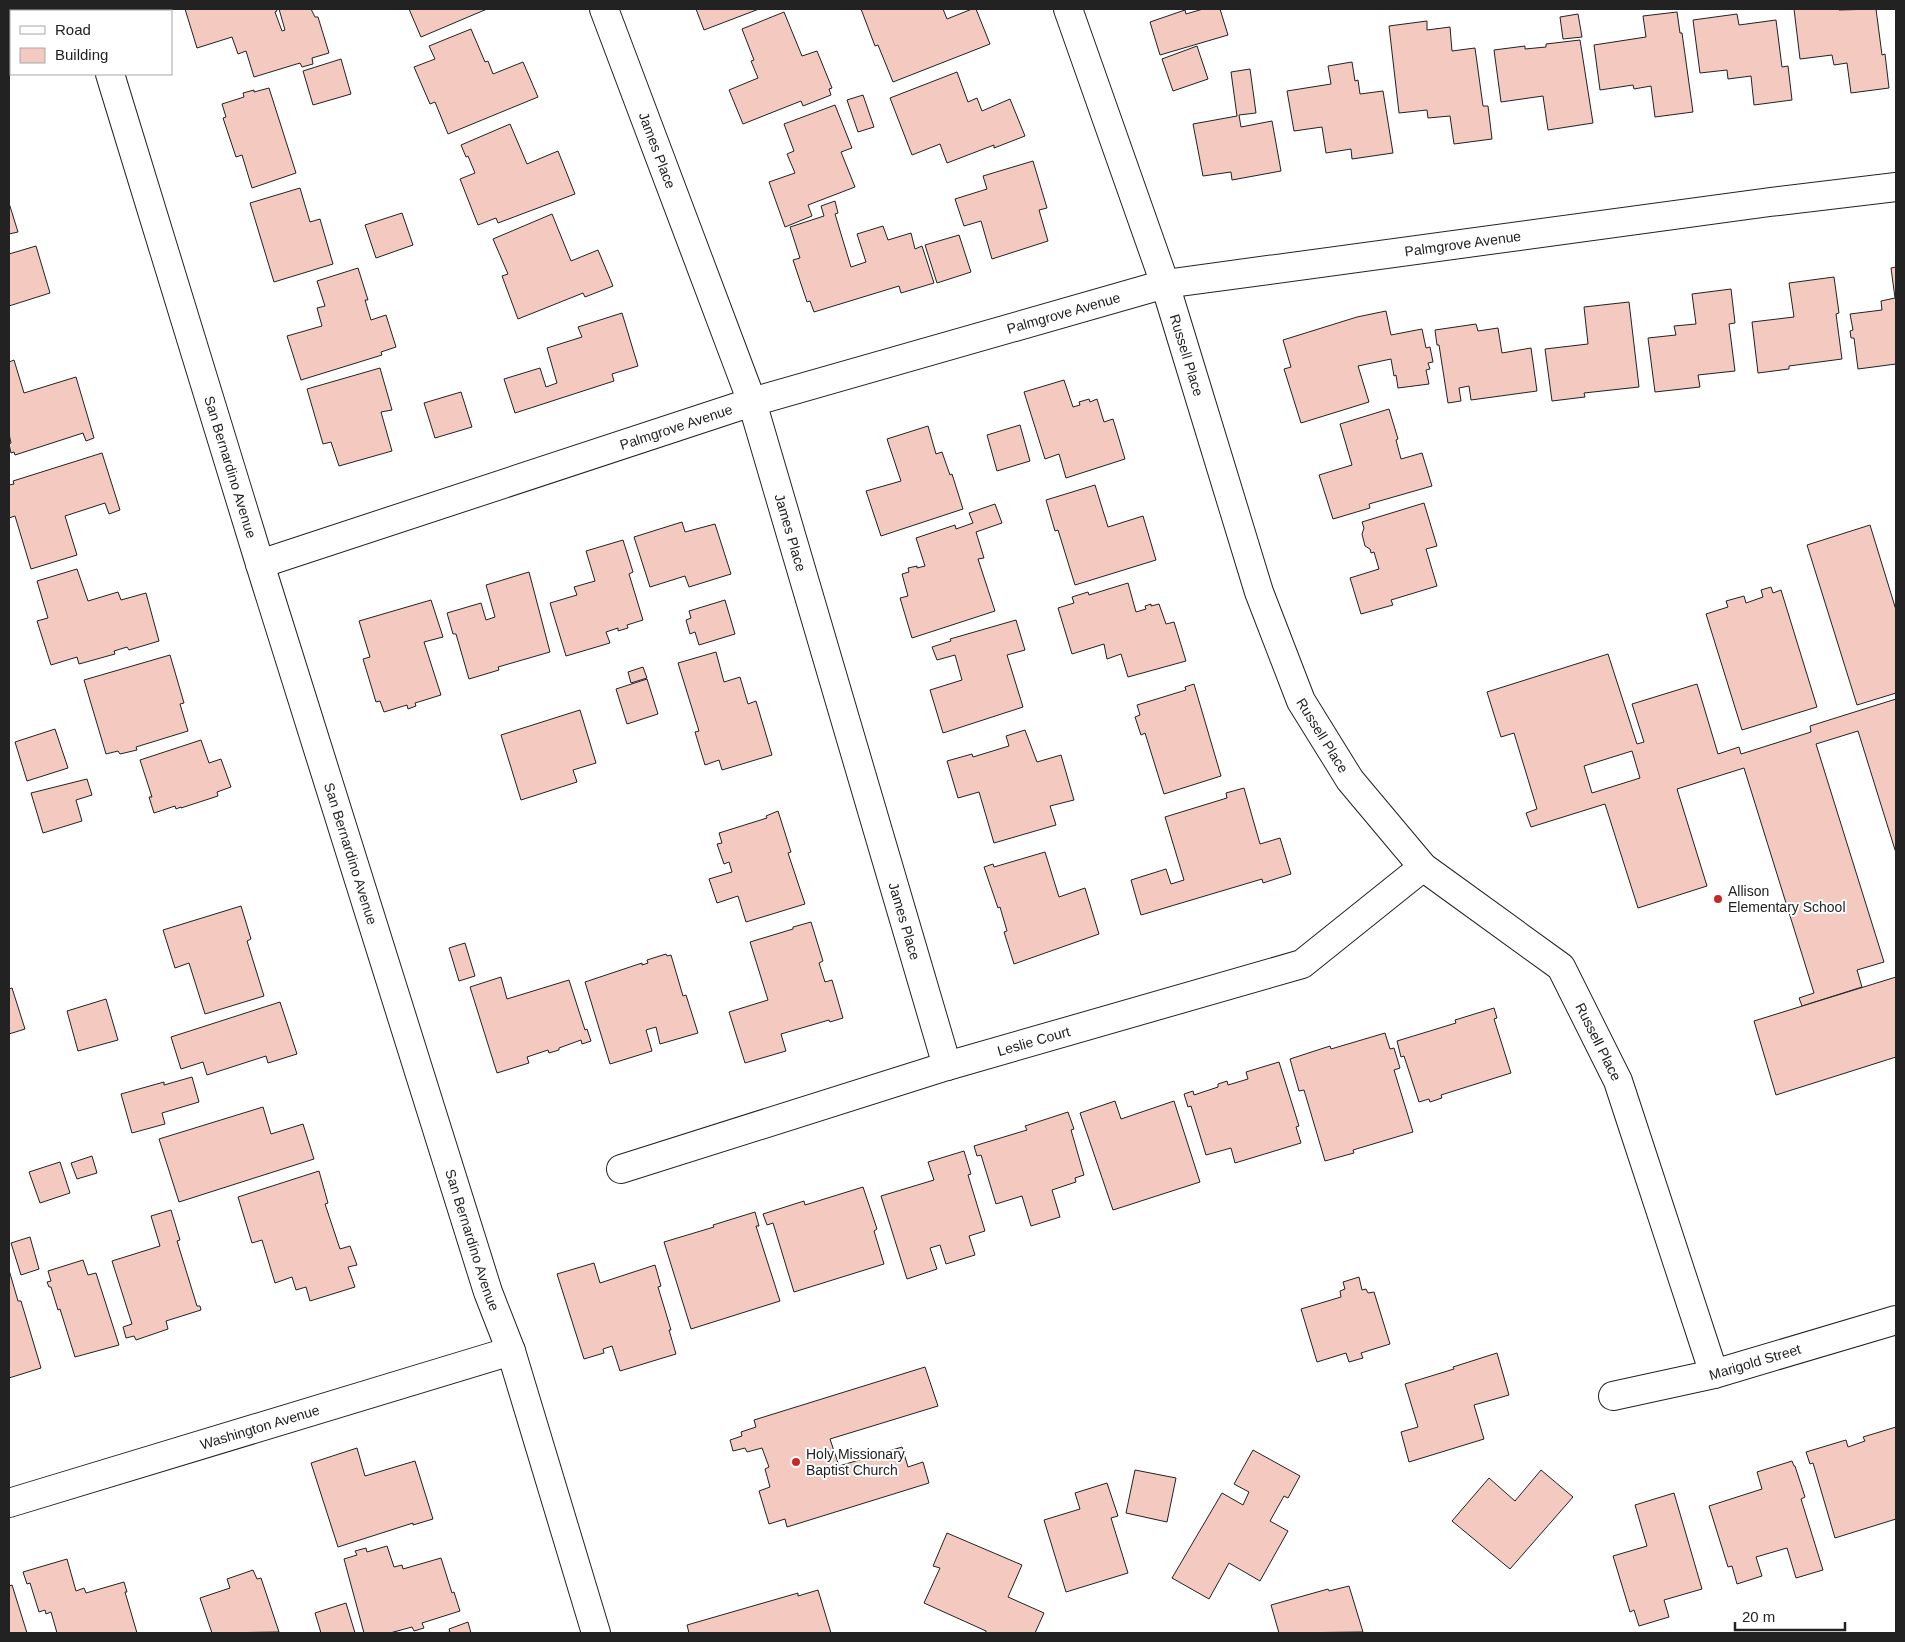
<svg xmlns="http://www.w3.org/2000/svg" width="1905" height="1642" viewBox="0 0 1905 1642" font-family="Helvetica,sans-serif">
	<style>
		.building { fill: #f3c9c0; stroke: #222; fill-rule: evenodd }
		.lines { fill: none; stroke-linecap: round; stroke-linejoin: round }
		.minor-casing { stroke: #222; stroke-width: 30 }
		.major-casing { stroke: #222; stroke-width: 30 }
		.minor { stroke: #fff; stroke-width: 28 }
		.major { stroke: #fff; stroke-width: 28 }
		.poi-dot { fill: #c62828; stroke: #fff; stroke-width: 2 }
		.labels { text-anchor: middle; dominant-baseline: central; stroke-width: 4; stroke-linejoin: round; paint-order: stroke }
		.street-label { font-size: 14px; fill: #222; stroke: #fff }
		.poi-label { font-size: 14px; fill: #222; stroke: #fff; text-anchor: start }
	</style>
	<rect width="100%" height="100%" fill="#fff"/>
	<g class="building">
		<polygon points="185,9 276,9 277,11 275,12 282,31 285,30 279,9 311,9 315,17 318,17 329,53 312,58 313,64 302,67 300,63 254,77 246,51 238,54 232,37 197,48"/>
		<polygon points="409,9 487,9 421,37"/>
		<polygon points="696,9 759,9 704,30"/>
		<polygon points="861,9 943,9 947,19 972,9 976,9 990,44 893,82 878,45 875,46"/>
		<polygon points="1203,9 1220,9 1228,35 1160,55 1150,22 1185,10 1186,14"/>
		<polygon points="1794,9 1839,9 1839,10 1876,9 1882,55 1885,54 1889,88 1851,93 1847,63 1834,65 1832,55 1800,59"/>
		<polygon points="784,12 802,56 817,51 832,88 829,89 831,95 803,106 801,101 743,124 729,90 758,78 751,61 754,60 742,29"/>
		<polygon points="1677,12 1680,33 1682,33 1693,112 1655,117 1651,86 1634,89 1633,85 1600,90 1594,45 1646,37 1643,16"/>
		<polygon points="1578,14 1582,37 1563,39 1560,17"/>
		<polygon points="1737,14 1739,25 1776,20 1782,67 1788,66 1792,100 1754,105 1751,76 1728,79 1727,70 1700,73 1693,20"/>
		<polygon points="1427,21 1427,30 1450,27 1452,51 1475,48 1483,106 1488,106 1492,139 1454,144 1450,116 1428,118 1427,110 1399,113 1389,26"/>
		<polygon points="471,29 485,62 488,61 493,74 523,62 538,97 448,134 435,102 430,104 414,67 435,59 429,46"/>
		<polygon points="1580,40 1593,123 1548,130 1543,96 1501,102 1494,50 1525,46 1525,49 1546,47 1546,44"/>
		<polygon points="1197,46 1208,79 1173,91 1162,59"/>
		<polygon points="341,59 351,94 313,105 303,71"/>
		<polygon points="1352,62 1355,81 1358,80 1360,94 1383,91 1393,153 1352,159 1351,149 1326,153 1322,127 1294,131 1287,91 1331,84 1328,66"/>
		<polygon points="1250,69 1256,113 1239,115 1241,127 1272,121 1281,171 1232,180 1231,172 1203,176 1193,124 1237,116 1231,72"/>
		<polygon points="957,72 968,102 977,98 982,111 1010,99 1025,136 994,148 994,145 947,163 940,144 912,155 890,98"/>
		<polygon points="269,88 296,173 252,188 242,155 236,157 223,118 226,117 222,104 244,97 243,93 254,90 254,92"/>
		<polygon points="863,95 874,127 858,132 847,100"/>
		<polygon points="835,105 852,148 841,152 855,187 808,205 812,216 785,227 769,182 795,173 787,154 794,151 784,124"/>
		<polygon points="510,124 527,164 558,151 575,194 498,223 496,218 478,225 460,179 475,173 468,156 466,157 461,145"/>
		<polygon points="1033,161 1047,208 1039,210 1048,241 992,259 981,221 964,226 955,199 987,189 983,176"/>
		<polygon points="300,188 310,222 320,219 333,264 274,282 250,203"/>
		<polygon points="835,201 838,213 835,214 851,267 866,262 857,234 883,226 888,240 911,233 915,249 922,246 934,283 901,293 899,286 814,312 810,301 807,302 793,260 800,258 790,227 824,216 821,206"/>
		<polygon points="9,203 18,232 9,234"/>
		<polygon points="402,213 413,245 376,258 365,225"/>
		<polygon points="552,214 571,261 598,250 613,286 585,297 583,293 518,319 502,276 508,274 493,239"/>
		<polygon points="959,235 971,272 937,283 925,245"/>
		<polygon points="36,246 50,293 9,306 9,254"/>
		<polygon points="1896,267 1896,364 1858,369 1854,338 1851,338 1850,331 1853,330 1850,314 1882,310 1881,301 1895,298 1891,268"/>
		<polygon points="358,268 368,300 365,300 371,320 386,315 396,347 381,352 382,355 301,380 287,336 322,326 317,308 325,306 317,281"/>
		<polygon points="1834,277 1839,313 1836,314 1842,359 1789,366 1789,369 1758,373 1752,322 1794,317 1789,283"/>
		<polygon points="1731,289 1735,323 1729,324 1735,371 1698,375 1700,387 1655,392 1648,338 1676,335 1674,326 1696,324 1692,294"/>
		<polygon points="1629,302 1639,387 1584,393 1585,397 1552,401 1545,349 1588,344 1584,307"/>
		<polygon points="1386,311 1391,335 1422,329 1426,348 1430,347 1433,362 1428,363 1430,369 1426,370 1429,384 1398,388 1396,375 1394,376 1391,359 1358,366 1369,402 1301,423 1284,369 1291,367 1283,340 1357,317"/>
		<polygon points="622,313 638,366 612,374 614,381 515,413 504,379 540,368 546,387 557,383 547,348 582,337 578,327"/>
		<polygon points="1476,324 1478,331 1498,328 1502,353 1531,348 1537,391 1471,400 1469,386 1459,388 1461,401 1448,403 1439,345 1437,345 1435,330"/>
		<polygon points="14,360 24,393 76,377 94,438 86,441 83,433 15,455 14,452 11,453 9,444 11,443 9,434 9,362"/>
		<polygon points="380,368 392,410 381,412 392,451 339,466 331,442 323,444 307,389"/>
		<polygon points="1064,380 1073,407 1080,405 1079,402 1089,399 1090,402 1097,399 1104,422 1113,419 1125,459 1066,478 1059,454 1045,459 1024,392"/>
		<polygon points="461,392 472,427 435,438 424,403"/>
		<polygon points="1389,409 1398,439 1396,440 1401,459 1422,453 1432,486 1369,504 1370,508 1333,519 1319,475 1352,465 1340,424"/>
		<polygon points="1020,425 1030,461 997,471 987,435"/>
		<polygon points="928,426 936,454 942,452 950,475 952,474 963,509 881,536 866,491 901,481 887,439"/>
		<polygon points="102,453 120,510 109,514 105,503 65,516 77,555 31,569 15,516 9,518 9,485 14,484 13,481"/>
		<polygon points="1095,485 1108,527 1143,516 1156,560 1075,585 1058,530 1055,531 1046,500"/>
		<polygon points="1424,503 1437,546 1426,549 1437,586 1391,600 1393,605 1361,614 1350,578 1379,569 1374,552 1371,553 1370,549 1365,546 1362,534 1364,528 1362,522"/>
		<polygon points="995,504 1002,523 976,532 984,558 978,559 995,611 912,638 900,598 908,596 902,574 909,572 908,568 917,566 917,568 925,566 916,538 955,525 956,529 973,523 969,513"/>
		<polygon points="682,522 685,532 715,524 731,574 689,587 685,576 650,587 634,537"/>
		<polygon points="1870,525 1896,610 1896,693 1857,705 1807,545"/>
		<polygon points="623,540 633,572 629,574 643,620 627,625 628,628 618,631 618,628 606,632 610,643 566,656 550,603 577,595 574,587 595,581 586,551"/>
		<polygon points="77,569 88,601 118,592 121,600 146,593 159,641 129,650 127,647 114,651 115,654 79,664 77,657 51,665 37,621 48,618 37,581"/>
		<polygon points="529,572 550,652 498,667 499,670 469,679 456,634 453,634 447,613 481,603 486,620 495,617 486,585"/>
		<polygon points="1128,583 1136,612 1146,609 1145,606 1151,604 1151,606 1159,604 1166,624 1174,622 1186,661 1128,677 1121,654 1107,659 1104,644 1072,654 1058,608 1074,603 1072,597 1088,592 1089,595"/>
		<polygon points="1771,587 1773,593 1781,590 1817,707 1742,730 1706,614 1728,607 1726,601 1744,596 1746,603 1763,597 1761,590"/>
		<polygon points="431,600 443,637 424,642 441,695 415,703 416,706 408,709 407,705 384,712 380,701 376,702 363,659 370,657 359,621"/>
		<polygon points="725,600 735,634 699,645 695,632 690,634 686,620 691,618 689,611"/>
		<polygon points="1016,620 1025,650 1007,655 1023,707 943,733 930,690 962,680 955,655 937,660 932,647 951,641 950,639"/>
		<polygon points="716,652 724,682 740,677 748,704 756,701 772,755 722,770 719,760 705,765 695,732 699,731 678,663"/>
		<path d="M 1608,654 L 1637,744 L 1644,742 L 1632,704 L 1697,684 L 1718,754 L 1739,747 L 1741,754 L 1811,732 L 1810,726 L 1896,699 L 1896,853 L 1858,731 L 1816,744 L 1884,962 L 1857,970 L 1862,987 L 1802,1006 L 1799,998 L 1814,993 L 1744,768 L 1677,789 L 1707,886 L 1638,908 L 1605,804 L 1531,827 L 1526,813 L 1537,809 L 1514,733 L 1501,737 L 1487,692 ZM 1632,751 L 1640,778 L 1592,793 L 1584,766 Z"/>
		<polygon points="170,655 184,703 180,704 188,731 136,747 137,750 120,754 118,751 106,754 84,680"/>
		<polygon points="643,667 647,678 631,683 628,672"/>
		<polygon points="647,679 658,714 627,724 616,689"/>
		<polygon points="1194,684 1221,776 1164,794 1145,733 1141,735 1135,717 1140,715 1137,705 1186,690 1185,687"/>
		<polygon points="580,710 596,763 573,770 577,782 521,800 501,735"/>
		<polygon points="55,729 68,768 27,781 15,742"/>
		<polygon points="1025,730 1037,762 1061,755 1074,800 1050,806 1056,825 994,843 979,792 958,798 947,761 972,754 973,757 1009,746 1006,736"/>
		<polygon points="201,740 209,763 221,759 231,787 217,792 218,796 181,808 181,807 176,809 175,806 154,813 149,797 152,797 140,760"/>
		<polygon points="87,779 92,795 76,800 82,821 43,833 31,793"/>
		<polygon points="1244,788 1260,844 1280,838 1291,874 1263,883 1262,879 1141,915 1131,880 1166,869 1171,884 1184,880 1165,817 1227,798 1226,793"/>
		<polygon points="778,811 791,852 788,853 805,904 746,922 738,896 717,903 709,879 732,872 729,862 724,864 717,844 722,843 719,833 767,818 766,816"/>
		<polygon points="1045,852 1059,897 1085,888 1099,934 1014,964 1004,932 1007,931 1000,907 998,908 984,867 993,864 994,867"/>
		<polygon points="241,906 251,939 247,941 264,996 205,1014 189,963 175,968 163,930"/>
		<polygon points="811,922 823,961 819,963 825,982 832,980 843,1018 830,1022 829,1020 781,1034 786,1051 745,1063 729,1012 768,1000 750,942 793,929 793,927"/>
		<polygon points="465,943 475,976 459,981 449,948"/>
		<polygon points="666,954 667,956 671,955 683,996 686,995 698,1033 660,1044 656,1027 646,1030 652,1051 610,1064 585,982 642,963 642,965 648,963 647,960"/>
		<polygon points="501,977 507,999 569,980 585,1030 587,1029 591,1041 582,1044 581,1040 559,1048 559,1050 549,1053 548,1050 527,1057 529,1063 497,1073 470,987"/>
		<polygon points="1896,977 1896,1057 1776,1095 1754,1021"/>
		<polygon points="12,988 25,1029 9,1034 9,989"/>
		<polygon points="106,999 118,1040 78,1051 67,1011"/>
		<polygon points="280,1002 297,1054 268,1063 266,1056 207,1075 203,1062 181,1069 171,1037"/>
		<polygon points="1494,1008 1497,1018 1494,1019 1511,1073 1441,1095 1442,1098 1430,1102 1429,1099 1419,1102 1404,1056 1401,1057 1397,1041 1456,1023 1455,1020"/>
		<polygon points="1385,1033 1390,1049 1394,1048 1400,1068 1394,1070 1413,1132 1353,1150 1354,1153 1325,1161 1304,1090 1299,1091 1290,1059 1330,1046 1331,1049"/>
		<polygon points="1279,1062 1299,1126 1296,1127 1301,1143 1235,1163 1231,1148 1206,1155 1191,1106 1188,1107 1184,1094 1193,1091 1194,1095 1218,1087 1218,1084 1227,1081 1228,1085 1248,1079 1246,1072"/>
		<polygon points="192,1077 199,1102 162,1113 165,1124 132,1133 121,1094 164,1082 164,1085"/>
		<polygon points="1115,1101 1121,1119 1174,1101 1200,1182 1113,1210 1080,1113"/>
		<polygon points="263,1107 271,1134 303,1124 314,1159 179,1202 159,1139"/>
		<polygon points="1068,1112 1074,1129 1071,1130 1084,1175 1075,1178 1076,1182 1052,1190 1060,1217 1031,1226 1022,1196 996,1204 981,1155 977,1156 974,1146 1027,1130 1025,1126"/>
		<polygon points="964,1151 971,1174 968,1175 985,1231 969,1236 975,1255 946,1264 940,1245 930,1248 937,1269 907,1279 881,1196 934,1180 928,1162"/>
		<polygon points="92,1156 97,1173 77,1179 71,1163"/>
		<polygon points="60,1162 70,1193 40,1203 29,1172"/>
		<polygon points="319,1171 328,1203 325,1204 340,1249 350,1246 357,1265 348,1267 355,1287 310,1301 306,1287 296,1290 292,1277 275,1283 262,1240 252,1243 238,1197"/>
		<polygon points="863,1187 877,1229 874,1231 884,1264 794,1292 773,1223 767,1225 763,1214 804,1201 805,1205"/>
		<polygon points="171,1210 180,1240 177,1241 197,1306 200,1306 201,1310 166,1321 168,1329 136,1340 134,1336 126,1338 123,1327 132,1324 112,1261 160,1246 151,1216"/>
		<polygon points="755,1212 759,1226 756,1226 780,1301 691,1329 664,1242 714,1227 713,1225"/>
		<polygon points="30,1237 39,1269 21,1275 11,1243"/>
		<polygon points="83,1260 88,1275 96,1273 119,1345 75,1357 60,1309 58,1310 51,1287 49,1287 47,1282 51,1281 48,1271"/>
		<polygon points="594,1263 600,1283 655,1265 661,1286 658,1287 671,1330 669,1330 676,1354 620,1371 612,1346 603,1349 604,1353 584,1359 557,1274"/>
		<polygon points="9,1270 18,1301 21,1301 41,1368 9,1378"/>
		<polygon points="1359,1277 1362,1290 1366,1289 1368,1293 1374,1292 1390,1344 1361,1353 1363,1358 1349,1362 1346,1353 1317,1362 1301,1309 1341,1297 1340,1291 1345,1289 1343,1282"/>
		<polygon points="1497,1353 1509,1395 1474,1405 1484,1439 1409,1462 1401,1432 1418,1427 1405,1384 1454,1369 1453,1367"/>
		<polygon points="925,1367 938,1406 830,1439 839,1466 902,1447 908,1467 923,1462 929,1483 787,1527 785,1519 769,1524 759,1491 770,1487 765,1469 769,1467 762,1448 747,1452 745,1448 733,1451 730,1440 742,1436 741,1432 756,1427 754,1420"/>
		<polygon points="1896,1427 1896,1519 1835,1538 1813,1463 1810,1464 1806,1452 1846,1440 1848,1447 1865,1441 1863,1437"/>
		<polygon points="357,1448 365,1476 415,1461 433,1519 413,1525 413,1523 338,1547 311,1463"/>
		<polygon points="1253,1450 1300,1476 1288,1498 1284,1496 1270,1521 1288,1531 1260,1581 1229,1563 1209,1599 1172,1578 1222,1493 1243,1505 1249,1492 1234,1484"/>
		<polygon points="1792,1461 1794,1466 1795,1466 1805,1497 1801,1499 1823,1570 1796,1578 1787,1548 1756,1557 1762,1576 1737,1584 1732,1566 1728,1567 1709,1506 1762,1489 1757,1472"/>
		<polygon points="1135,1470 1176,1478 1167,1522 1126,1513"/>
		<polygon points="1541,1470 1573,1497 1510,1569 1452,1521 1489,1478 1515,1501"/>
		<polygon points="1107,1483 1118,1516 1111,1518 1128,1573 1066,1592 1044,1520 1080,1509 1075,1493"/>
		<polygon points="1674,1493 1702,1589 1664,1600 1669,1617 1639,1626 1634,1610 1630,1612 1613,1556 1647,1546 1635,1505"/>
		<polygon points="947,1533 1022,1565 1008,1597 1044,1613 1035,1633 986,1633 986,1631 924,1603 940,1568 933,1566"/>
		<polygon points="387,1546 394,1567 402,1565 403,1569 441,1558 452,1593 454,1592 460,1611 422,1623 424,1628 414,1631 412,1627 390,1633 364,1633 344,1559 357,1555 355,1551 366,1548 367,1552"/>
		<polygon points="67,1559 76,1591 84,1588 86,1593 124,1582 127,1592 125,1592 137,1633 57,1633 51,1612 46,1614 45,1610 39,1612 30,1583 27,1584 23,1572"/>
		<polygon points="253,1570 257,1579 261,1578 279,1632 212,1633 200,1598 230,1588 227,1579"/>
		<polygon points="12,1585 27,1633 9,1633 9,1586"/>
		<polygon points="1349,1586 1363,1632 1279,1633 1271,1605 1328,1589 1329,1591"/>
		<polygon points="818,1590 831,1633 689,1633 687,1625 798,1593 798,1596"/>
		<polygon points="346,1603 355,1633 321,1633 315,1613"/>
		<polygon points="468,1622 471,1633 444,1633 450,1632 449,1629"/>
	</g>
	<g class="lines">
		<g class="minor-casing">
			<g id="minor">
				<path id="s1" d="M 604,9 L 752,402 L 947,1066"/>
				<path id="s2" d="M 1068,9 L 1165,284 L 1259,592 L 1301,701 L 1350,780 L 1423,867 L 1561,967 L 1618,1081 L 1714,1374"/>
				<path id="s3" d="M 260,564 L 752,402 L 1165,284 L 1770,202 L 1896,187"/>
				<path id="s4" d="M 621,1169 L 947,1066 L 1302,964 L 1423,867"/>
				<path id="s5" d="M 1613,1396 L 1714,1374 L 1896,1320"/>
				<path id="s6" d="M 9,1503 L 511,1351"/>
			</g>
		</g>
		<g class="major-casing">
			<g id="major">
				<polyline points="90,9 91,11"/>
				<path id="s7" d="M 110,74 L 260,564 L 488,1292 L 511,1351 L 596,1633"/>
			</g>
		</g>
		<use href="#minor" class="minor"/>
		<use href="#major" class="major"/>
	</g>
	<g class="poi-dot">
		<circle cx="1718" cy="899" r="5"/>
		<circle cx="796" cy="1462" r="5"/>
	</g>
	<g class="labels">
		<g class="street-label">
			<text stroke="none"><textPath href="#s1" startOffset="151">James Place</textPath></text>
			<text stroke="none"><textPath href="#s3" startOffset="1248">Palmgrove Avenue</textPath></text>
			<text stroke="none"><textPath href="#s3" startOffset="842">Palmgrove Avenue</textPath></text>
			<text stroke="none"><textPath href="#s2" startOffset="366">Russell Place</textPath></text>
			<text stroke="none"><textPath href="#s3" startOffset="438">Palmgrove Avenue</textPath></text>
			<text stroke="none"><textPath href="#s7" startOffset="411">San Bernardino Avenue</textPath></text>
			<text stroke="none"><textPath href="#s1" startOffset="556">James Place</textPath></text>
			<text stroke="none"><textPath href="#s2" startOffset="771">Russell Place</textPath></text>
			<text stroke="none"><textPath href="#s7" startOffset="816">San Bernardino Avenue</textPath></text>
			<text stroke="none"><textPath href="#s1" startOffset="961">James Place</textPath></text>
			<text stroke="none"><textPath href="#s4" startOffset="432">Leslie Court</textPath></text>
			<text stroke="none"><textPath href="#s2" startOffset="1191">Russell Place</textPath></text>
			<text stroke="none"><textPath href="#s7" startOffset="1221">San Bernardino Avenue</textPath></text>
			<text stroke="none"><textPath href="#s5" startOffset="146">Marigold Street</textPath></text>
			<text stroke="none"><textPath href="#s6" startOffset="262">Washington Avenue</textPath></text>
		</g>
		<g class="poi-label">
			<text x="1728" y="891">Allison<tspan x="1728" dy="16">Elementary School</tspan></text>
			<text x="806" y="1454">Holy Missionary<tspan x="806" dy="16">Baptist Church</tspan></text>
		</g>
	</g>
	<rect width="1905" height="1642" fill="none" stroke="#222222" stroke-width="20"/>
	<rect x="10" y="10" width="162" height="65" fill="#ffffff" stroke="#a7a7a7"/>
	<rect x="20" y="26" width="25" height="8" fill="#ffffff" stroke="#a7a7a7"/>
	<text x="55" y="35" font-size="15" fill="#222222">Road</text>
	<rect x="20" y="48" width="25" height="15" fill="#f3c9c0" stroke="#a7a7a7"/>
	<text x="55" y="60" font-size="15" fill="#222222">Building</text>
	<path d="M1735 1622v8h110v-8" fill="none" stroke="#222222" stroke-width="2.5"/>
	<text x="1742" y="1622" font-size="15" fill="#222222" stroke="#ffffff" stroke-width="4" paint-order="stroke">20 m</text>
</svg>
